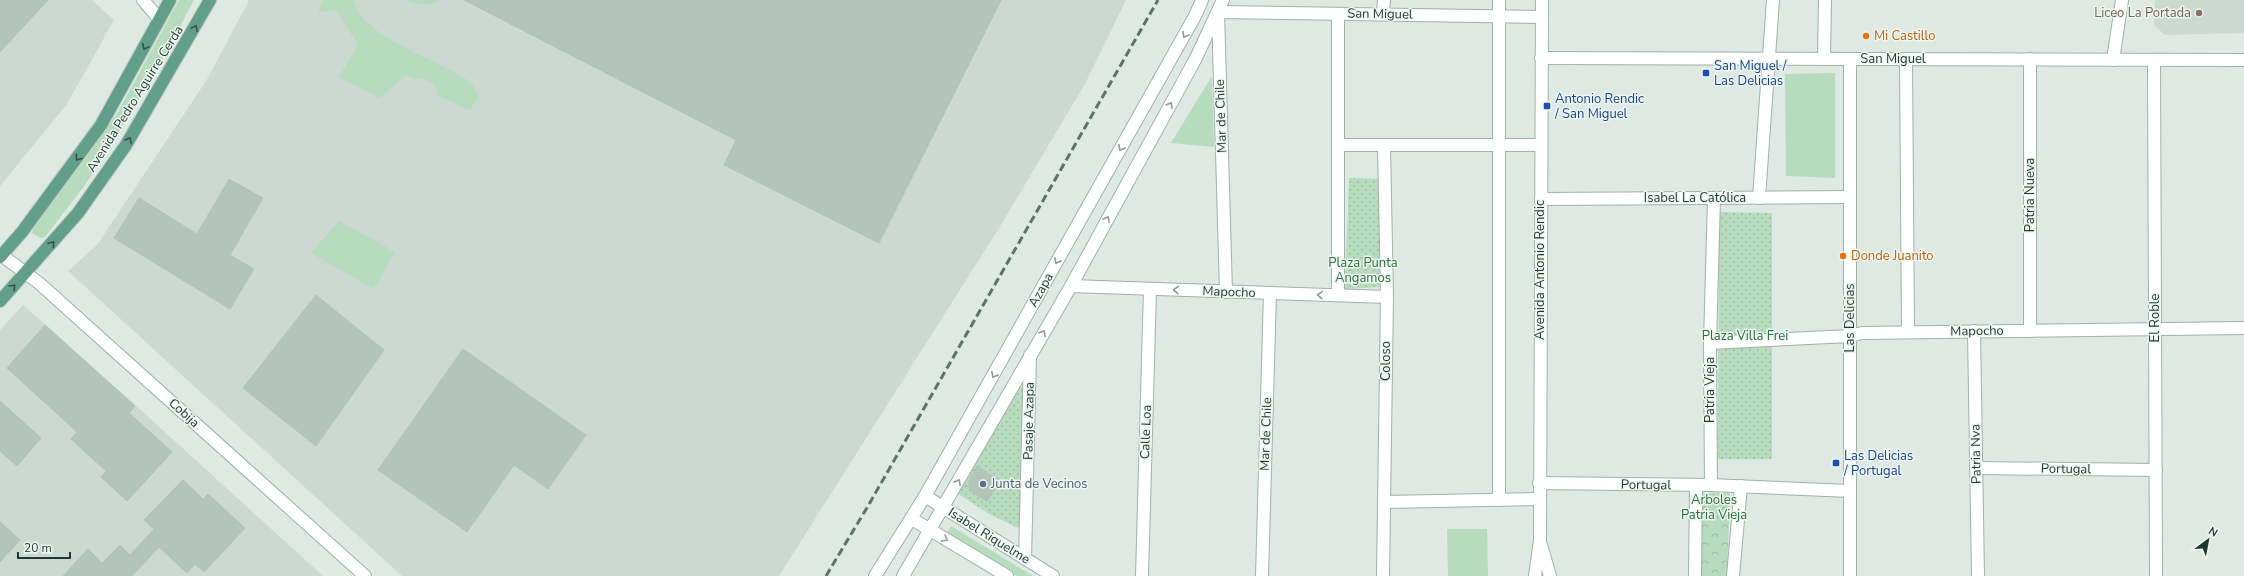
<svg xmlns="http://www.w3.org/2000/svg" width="2244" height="576" viewBox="0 0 2244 576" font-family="'Nunito Sans',sans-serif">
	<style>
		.built { fill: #ccd9d2 }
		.green { fill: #b6dbbd }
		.forest { fill: url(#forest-crowns) }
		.park { fill: url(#park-dots) }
		.building { fill: #b3c4bc; stroke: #b0c3ba }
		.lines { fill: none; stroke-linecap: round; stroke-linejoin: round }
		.minor-casing { stroke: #a1b1aa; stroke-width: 14 }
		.tertiary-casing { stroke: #a1b1aa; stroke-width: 14 }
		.secondary-casing { stroke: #9db5aa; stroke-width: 14 }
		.primary-casing { stroke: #bcc4c1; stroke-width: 14 }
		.minor { stroke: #fff; stroke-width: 12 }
		.tertiary { stroke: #fff; stroke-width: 12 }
		.secondary { stroke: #fff; stroke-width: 12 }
		.primary { stroke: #629f8b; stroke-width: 12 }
		.rail { stroke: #59756b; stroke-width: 3; stroke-dasharray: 8 4; stroke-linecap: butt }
		.oneway { stroke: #305247 }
		.oneway2 { stroke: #8f9c98 }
		.education-dot { fill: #8d6e63; stroke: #eef6f1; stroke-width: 1.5 }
		.food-dot { fill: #e8710a; stroke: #eef6f1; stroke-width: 1.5 }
		.transit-dot { fill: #1a4fb4; stroke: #eef6f1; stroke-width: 1.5 }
		.service-dot { fill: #5c6f8a; stroke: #eef6f1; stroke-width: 1.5 }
		.labels { text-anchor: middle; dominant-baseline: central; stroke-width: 3; stroke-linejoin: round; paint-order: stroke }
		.education-label { font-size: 13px; fill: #785e54; stroke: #eef6f1; text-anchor: end }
		.street-label { font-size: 13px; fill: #1f3930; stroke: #eef6f1 }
		.food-label { font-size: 13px; fill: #c56008; stroke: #eef6f1; text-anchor: start }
		.transit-label { font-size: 13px; fill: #164399; stroke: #eef6f1; text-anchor: start }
		.park-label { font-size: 13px; fill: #2a6f3f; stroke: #eef6f1 }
		.service-label { font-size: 13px; fill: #4e5e75; stroke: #eef6f1; text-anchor: start }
	</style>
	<defs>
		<pattern id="forest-crowns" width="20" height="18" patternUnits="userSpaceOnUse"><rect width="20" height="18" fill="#b6dbbd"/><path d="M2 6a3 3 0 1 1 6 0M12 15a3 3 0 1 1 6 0" fill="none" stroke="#9cbda3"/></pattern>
		<pattern id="park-dots" width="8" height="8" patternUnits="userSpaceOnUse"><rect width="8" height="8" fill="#b6dbbd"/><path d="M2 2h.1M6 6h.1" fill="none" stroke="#9cbda3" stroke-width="1.8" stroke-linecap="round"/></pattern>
	</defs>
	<rect width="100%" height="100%" fill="#dee9e3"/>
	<g class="built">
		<polygon points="0,0 92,0 114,20 67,104 0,186"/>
		<polygon points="249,0 1126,0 1085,84 999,228 779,576 402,576 68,271 97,245 208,78"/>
		<polygon points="2155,0 2244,0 2244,33 2165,35 2154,25"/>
		<polygon points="23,305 144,413 323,576 0,576 0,330"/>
	</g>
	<g class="green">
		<polygon points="179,0 194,0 163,58 113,142 85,185 45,237 40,238 32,233 33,229 91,151 118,112"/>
		<path d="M 323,0 L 354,0 C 359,34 428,56 455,73 C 460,76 467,79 471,83 C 474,86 476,92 479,96 L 470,110 L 438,96 C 437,84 431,81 421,78 L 416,80 L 407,75 L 379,98 L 339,77 L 358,45 L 336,10 L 318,12 Z"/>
		<path d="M 405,0 L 439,0 C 429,8 416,4 405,0 Z"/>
		<polygon points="1835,73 1835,178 1786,176 1785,74"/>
		<polygon points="1212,76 1214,147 1171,143"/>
		<polygon points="339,221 395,252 374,289 311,253"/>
		<polygon points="951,526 1033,576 1017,576 947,533"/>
		<polygon points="1447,529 1487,529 1488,576 1448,576"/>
	</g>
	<polygon class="forest" points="1699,493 1730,493 1727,576 1701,576"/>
	<g class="park">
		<polygon points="1349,178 1379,179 1380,287 1345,289"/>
		<polygon points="1719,212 1772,213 1772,459 1718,459"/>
		<polygon points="1022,385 1025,531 989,514 957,493"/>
	</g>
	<g class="building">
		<polygon points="0,0 48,0 0,52"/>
		<polygon points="464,0 1001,0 879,243 724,165 736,140"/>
		<polygon points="229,179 263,198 230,255 254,269 230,309 114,238 139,198 197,234"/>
		<polygon points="316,295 384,350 316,446 243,388"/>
		<polygon points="45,325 135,406 129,413 172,452 127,501 101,477 106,471 71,439 77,432 7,368"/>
		<polygon points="463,349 586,435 548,489 514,465 467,532 378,470"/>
		<polygon points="0,401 41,438 17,466 0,451"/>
		<polygon points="977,466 1000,481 987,501 972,492 969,487 969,481"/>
		<polygon points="183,480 203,499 208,494 245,528 204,572 195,564 187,573 159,547 132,576 63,576 88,549 102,563 120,545 130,555 154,529 144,520"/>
		<polygon points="0,522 20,540 0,562"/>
	</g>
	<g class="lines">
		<g class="minor-casing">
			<g id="minor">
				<polyline points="143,0 159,19"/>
				<polyline points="1383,14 1384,0"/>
				<polyline points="1541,58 2244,60"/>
				<polyline points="1824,59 1825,0"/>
				<polyline points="1850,59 1850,576"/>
				<polyline points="1906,59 1908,332"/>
				<polyline points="2113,60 2122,0"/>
				<polyline points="2154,60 2156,576"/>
				<polyline points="1338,145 1541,145"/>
				<polyline points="1759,198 1773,0"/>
				<polyline points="1541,199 1850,197"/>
				<polyline points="1071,286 1387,297"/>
				<polyline points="1226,292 1218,12 1541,17"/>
				<polyline points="1338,295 1338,14"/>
				<polyline points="1974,331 1978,576"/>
				<polyline points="2030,331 2030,59"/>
				<polyline points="1710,343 1850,336 1862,333 2244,328"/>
				<polyline points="1976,468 2156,470"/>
				<polyline points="1539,483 1711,485 1850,491"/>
				<polyline points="1711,485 1710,343 1714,198"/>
				<polyline points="1499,500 1499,0"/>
				<polyline points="1385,502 1539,499"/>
				<polyline points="1025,559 1030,355"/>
				<polyline points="1142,576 1150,289"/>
				<polyline points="1262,576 1270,293"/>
				<polyline points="1383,576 1387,297 1384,146"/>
				<polyline points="1695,576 1696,486"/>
				<polyline points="1733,576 1741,486"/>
			</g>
		</g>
		<g class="tertiary-casing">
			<g id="tertiary">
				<polyline points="0,254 39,283 365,576"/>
				<polyline points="925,496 1053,576"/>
				<polyline points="912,519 1007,576"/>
				<polyline points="875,576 925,496 1195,16 1202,0"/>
				<polyline points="903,576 1071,286 1196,58 1223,0"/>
			</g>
		</g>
		<g class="secondary-casing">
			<g id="secondary">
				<polyline points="1541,545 1550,576"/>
				<polyline points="1535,576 1540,540 1542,0"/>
			</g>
		</g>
		<g class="primary-casing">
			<g id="primary">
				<polyline points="0,257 22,232 101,125 170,0"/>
				<polyline points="0,301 78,213 126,145 210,0"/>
			</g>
		</g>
		<use href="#minor" class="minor"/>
		<use href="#tertiary" class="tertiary"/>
		<use href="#secondary" class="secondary"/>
		<use href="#primary" class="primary"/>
		<polyline class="rail" points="826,576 868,506 1158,0"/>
	</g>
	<defs><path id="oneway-chevron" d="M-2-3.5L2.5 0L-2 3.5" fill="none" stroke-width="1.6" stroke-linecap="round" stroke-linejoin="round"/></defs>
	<g class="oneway">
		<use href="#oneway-chevron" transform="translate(195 28) rotate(-62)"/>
		<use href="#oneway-chevron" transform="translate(145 47) rotate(117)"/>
		<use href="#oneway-chevron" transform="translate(129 140) rotate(-59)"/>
		<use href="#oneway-chevron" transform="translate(78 158) rotate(126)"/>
		<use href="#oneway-chevron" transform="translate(52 244) rotate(-50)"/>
		<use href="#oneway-chevron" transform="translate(13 287) rotate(-46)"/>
	</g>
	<g class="oneway2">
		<use href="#oneway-chevron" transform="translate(1185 35) rotate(119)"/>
		<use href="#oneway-chevron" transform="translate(1170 105) rotate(-61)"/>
		<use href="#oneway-chevron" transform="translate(1121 148) rotate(119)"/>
		<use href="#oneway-chevron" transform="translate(1107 219) rotate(-61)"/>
		<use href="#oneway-chevron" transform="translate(1057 261) rotate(119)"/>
		<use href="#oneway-chevron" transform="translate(1176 290) rotate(-178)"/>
		<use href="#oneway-chevron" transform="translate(1320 295) rotate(-178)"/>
		<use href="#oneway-chevron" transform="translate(1043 333) rotate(-60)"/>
		<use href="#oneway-chevron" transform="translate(994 375) rotate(119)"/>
		<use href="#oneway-chevron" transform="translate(958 482) rotate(-60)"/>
		<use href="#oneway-chevron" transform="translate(945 539) rotate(31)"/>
	</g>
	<circle class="education-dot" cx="2199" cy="13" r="4"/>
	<g class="food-dot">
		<circle cx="1866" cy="36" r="4"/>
		<circle cx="1843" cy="256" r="4"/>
	</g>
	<g class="transit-dot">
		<rect x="1702" y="69" width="8" height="8" rx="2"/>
		<rect x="1543" y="102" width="8" height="8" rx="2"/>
		<rect x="1832" y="459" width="8" height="8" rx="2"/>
	</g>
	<circle class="service-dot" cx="983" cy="484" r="4"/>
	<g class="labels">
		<g class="education-label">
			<text x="2191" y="13">Liceo La Portada</text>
		</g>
		<g class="street-label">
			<text transform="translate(1380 14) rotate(1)">San Miguel</text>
			<text x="1893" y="59">San Miguel</text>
			<text transform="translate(135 99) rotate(-58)">Avenida Pedro Aguirre Cerda</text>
			<text transform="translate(1221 116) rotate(-92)">Mar de Chile</text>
			<text transform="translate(2030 195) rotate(-90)">Patria Nueva</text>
			<text x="1695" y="198">Isabel La Católica</text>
			<text transform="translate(1540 270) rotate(-90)">Avenida Antonio Rendic</text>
			<text transform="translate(1041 290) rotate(-61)">Azapa</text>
			<text transform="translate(1229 292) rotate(2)">Mapocho</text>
			<text transform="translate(1850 318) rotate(-90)">Las Delicias</text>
			<text transform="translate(2155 318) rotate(-90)">El Roble</text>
			<text transform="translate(1977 331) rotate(-1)">Mapocho</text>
			<text transform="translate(1386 361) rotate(-90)">Coloso</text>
			<text transform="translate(1710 390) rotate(-90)">Patria Vieja</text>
			<text transform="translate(184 413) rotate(42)">Cobija</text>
			<text transform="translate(1029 421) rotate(-89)">Pasaje Azapa</text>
			<text transform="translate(1146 432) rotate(-88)">Calle Loa</text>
			<text transform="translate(1266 434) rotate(-88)">Mar de Chile</text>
			<text transform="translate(1976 454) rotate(-91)">Patria Nva</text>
			<text transform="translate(2066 469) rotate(1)">Portugal</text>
			<text transform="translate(1646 485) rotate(1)">Portugal</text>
			<text transform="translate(989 536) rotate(32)">Isabel Riquelme</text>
		</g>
		<g class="food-label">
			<text x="1874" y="36">Mi Castillo</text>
			<text x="1851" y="256">Donde Juanito</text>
		</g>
		<g class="transit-label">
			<text x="1714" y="66">San Miguel /<tspan x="1714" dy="15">Las Delicias</tspan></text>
			<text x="1555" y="99">Antonio Rendic<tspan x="1555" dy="15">/ San Miguel</tspan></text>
			<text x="1844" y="456">Las Delicias<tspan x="1844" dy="15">/ Portugal</tspan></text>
		</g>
		<g class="park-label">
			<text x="1363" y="263">Plaza Punta<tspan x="1363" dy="15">Angamos</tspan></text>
			<text x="1745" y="336">Plaza Villa Frei</text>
			<text x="1714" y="500">Arboles<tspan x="1714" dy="15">Patria Vieja</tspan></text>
		</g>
		<g class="service-label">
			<text x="991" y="484">Junta de Vecinos</text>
		</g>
	</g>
	<g transform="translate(2208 540) rotate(32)" stroke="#eef6f1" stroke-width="3" paint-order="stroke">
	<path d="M0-3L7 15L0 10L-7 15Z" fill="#1f3930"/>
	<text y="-6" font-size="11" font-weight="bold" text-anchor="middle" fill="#1f3930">N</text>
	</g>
	<path d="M18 552v6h52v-6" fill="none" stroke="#1f3930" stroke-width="2"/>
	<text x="24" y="552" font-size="12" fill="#1f3930" stroke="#eef6f1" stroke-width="3" paint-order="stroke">20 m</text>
</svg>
